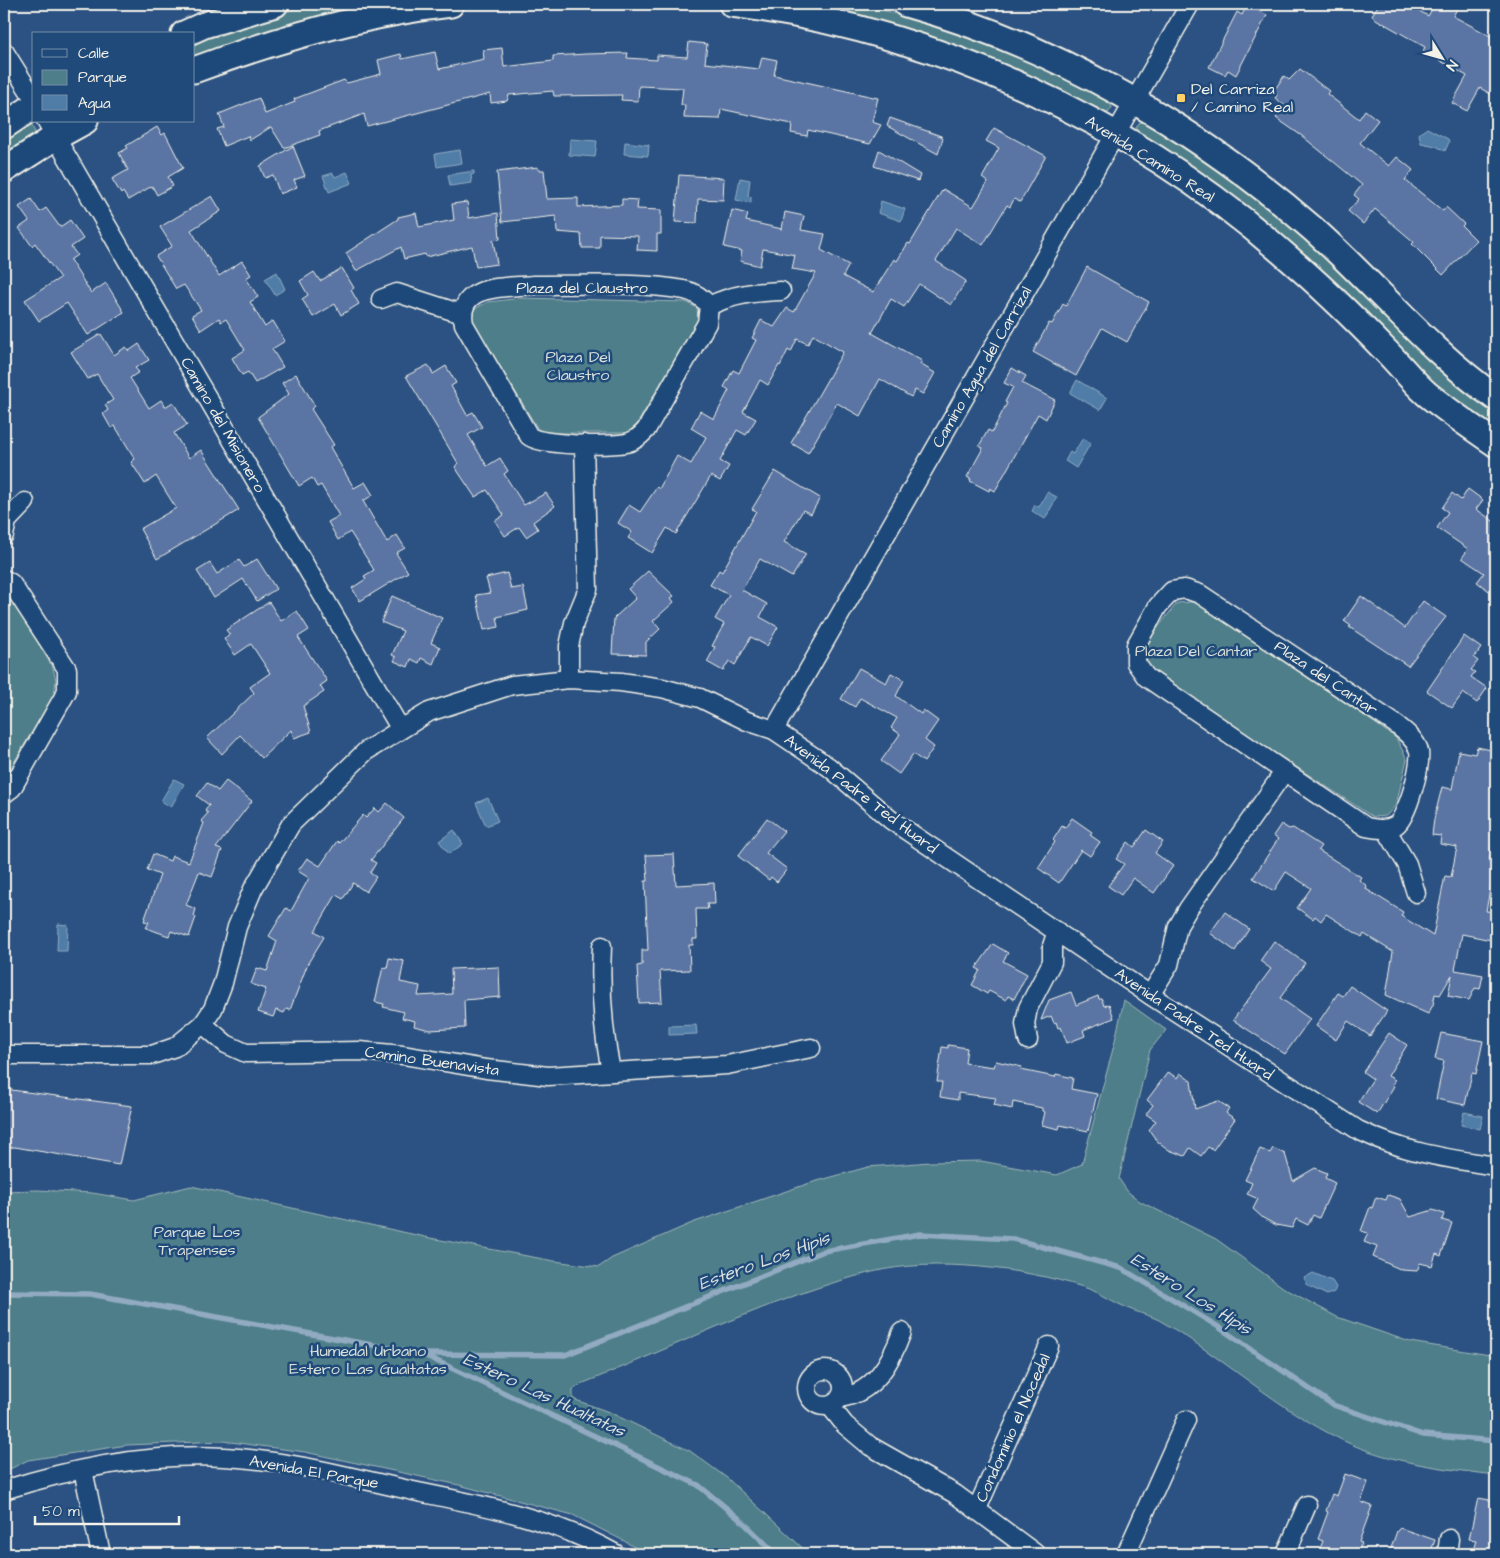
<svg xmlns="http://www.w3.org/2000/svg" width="1500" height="1558" viewBox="0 0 1500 1558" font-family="'Architects Daughter',sans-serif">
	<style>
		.green { fill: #4e7e89; stroke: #a1b8b8 }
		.water { fill: #507da8; stroke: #92abc2 }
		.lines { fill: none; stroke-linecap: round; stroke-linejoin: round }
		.stream { stroke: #92abc2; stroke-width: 5.5 }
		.building { fill: #5a74a4; stroke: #f4f1e8 }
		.minor-casing { stroke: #f4f1e8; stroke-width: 21 }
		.secondary-casing { stroke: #f4f1e8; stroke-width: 29 }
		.minor { stroke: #1f4a7a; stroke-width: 18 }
		.secondary { stroke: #1f4a7a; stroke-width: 25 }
		.poi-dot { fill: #ffd166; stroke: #1f4a7a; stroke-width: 2 }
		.labels { text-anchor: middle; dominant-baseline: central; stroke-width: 5; stroke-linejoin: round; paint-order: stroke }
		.poi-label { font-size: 16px; fill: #f4f1e8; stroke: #1f4a7a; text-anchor: start }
		.street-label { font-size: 16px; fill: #f4f1e8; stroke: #1f4a7a }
		.park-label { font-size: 16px; fill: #dbe0da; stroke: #1f4a7a }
		.water-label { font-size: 18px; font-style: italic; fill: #dbe0de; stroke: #1f4a7a }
	</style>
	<rect width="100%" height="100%" fill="#2b5282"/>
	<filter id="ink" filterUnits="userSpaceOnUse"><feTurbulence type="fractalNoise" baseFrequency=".02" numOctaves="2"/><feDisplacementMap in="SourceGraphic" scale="10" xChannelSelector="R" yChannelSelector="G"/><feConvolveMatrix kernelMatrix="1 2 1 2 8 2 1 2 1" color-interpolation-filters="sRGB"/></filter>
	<g filter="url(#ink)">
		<g class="green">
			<polygon points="314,4 377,4 194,58 194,41 253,20"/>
			<polygon points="798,4 862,4 942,27 1055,72 1109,101 1112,108 1108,113 1102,113"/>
			<polygon points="1146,120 1213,165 1298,230 1460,386 1496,411 1496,430 1429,380 1139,135 1136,128 1139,123"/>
			<polygon points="25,125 32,126 35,132 32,139 4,157 4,138"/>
			<polygon points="522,298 686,302 697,308 698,319 636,426 626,433 546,433 538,429 470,317 474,309 488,302"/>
			<polygon points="4,590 8,592 53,668 56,680 54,695 4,779"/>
			<path d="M 1192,602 L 1209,608 L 1396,738 L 1407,759 L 1396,805 L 1386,816 L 1373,817 L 1153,673 C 1149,668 1144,662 1144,655 C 1144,642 1169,614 1177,603 Z"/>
			<path d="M 1124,1000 L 1166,1030 L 1150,1050 L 1119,1179 L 1128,1192 L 1141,1202 L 1216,1239 L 1284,1288 L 1337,1317 L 1410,1342 L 1496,1356 L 1496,1475 C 1445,1469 1389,1463 1342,1440 C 1278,1409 1225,1359 1164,1323 C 1152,1315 1136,1313 1123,1306 C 1110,1300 1097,1291 1083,1287 C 1023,1268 934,1257 872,1272 C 771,1297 678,1346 581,1384 L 573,1390 L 573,1399 L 609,1412 L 690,1451 L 727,1478 L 809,1554 L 646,1554 L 624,1541 L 573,1515 L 459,1485 L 305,1452 L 223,1441 L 127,1445 L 28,1460 L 4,1472 L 4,1191 L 37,1190 L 92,1193 L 134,1200 L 191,1186 L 430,1238 L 554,1261 L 599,1267 L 612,1258 L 692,1223 L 810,1183 L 868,1167 L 930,1162 L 981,1161 L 1057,1175 L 1082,1164 L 1114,1045 Z"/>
		</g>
		<g class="water">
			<polygon points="1427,128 1448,139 1449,142 1445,151 1436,146 1421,143 1419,134"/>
			<polygon points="570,139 597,141 595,157 569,155"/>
			<polygon points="625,142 649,145 648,156 624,154"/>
			<polygon points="460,150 462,163 437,167 435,154"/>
			<polygon points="474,171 474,174 471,175 472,183 450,186 448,175"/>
			<polygon points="347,172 352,183 329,192 323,176 333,173 335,177"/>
			<polygon points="740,178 750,180 748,196 751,197 751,203 736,200"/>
			<polygon points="881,201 905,209 901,221 878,213"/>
			<polygon points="277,272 285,289 275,295 265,279"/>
			<polygon points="1077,380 1107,398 1100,410 1070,393"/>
			<polygon points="1083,438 1091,443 1076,468 1065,461 1070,452 1073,454"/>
			<polygon points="1047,492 1057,497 1045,519 1032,511 1035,505 1039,507"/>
			<polygon points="174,779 184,784 171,807 161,801"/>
			<polygon points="488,798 498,821 486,826 476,803"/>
			<polygon points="454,830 463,844 449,854 439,841"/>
			<polygon points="58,924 68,925 67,951 57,951"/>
			<polygon points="696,1025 697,1034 669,1035 669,1026"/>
			<polygon points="1464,1112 1483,1116 1480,1129 1461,1125"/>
			<polygon points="1313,1273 1332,1281 1336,1287 1334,1292 1327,1295 1308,1286 1304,1278"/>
		</g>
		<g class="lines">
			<g class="stream">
				<polyline points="4,1293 90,1294 422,1354 698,1485 742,1521 776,1554"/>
				<polyline points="422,1354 565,1355 824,1251 920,1234 1013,1239 1121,1268 1217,1326 1333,1405 1423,1435 1496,1441"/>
			</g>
		</g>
		<g class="building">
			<polygon points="1379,4 1407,4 1428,16 1435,4 1448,4 1457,9 1453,16 1496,39 1496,97 1480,88 1467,111 1452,103 1467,76 1423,51 1425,47 1374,18 1372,15"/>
			<polygon points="1247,5 1267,15 1236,75 1228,70 1225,75 1209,67 1237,12 1242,15"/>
			<polygon points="689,42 707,44 705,63 759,69 762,57 777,60 774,75 878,98 872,122 881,125 870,144 808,130 807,136 791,133 792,124 721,109 720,119 684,118 685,105 681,105 683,88 639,86 638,101 621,100 622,95 554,96 553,91 509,95 507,101 491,103 490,94 367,126 364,114 319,131 320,135 284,148 271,127 250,140 248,136 224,146 217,129 224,127 219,114 259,98 265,114 295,102 294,99 344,80 347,83 381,74 378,60 401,54 402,59 435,52 439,69 484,59 483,50 502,48 504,67 553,61 553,56 586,54 628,53 627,58 657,60 657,55 687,57"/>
			<polygon points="1300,69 1329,91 1327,94 1359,119 1365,110 1378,120 1360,143 1389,166 1397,157 1413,170 1405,180 1443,211 1446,207 1464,224 1462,226 1476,240 1443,275 1412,244 1414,242 1375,209 1363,224 1348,211 1359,199 1354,195 1362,185 1302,136 1276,118 1285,106 1275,98 1277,95 1273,92 1284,76 1289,80"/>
			<polygon points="890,118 941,136 943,138 938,154 887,126"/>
			<polygon points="157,127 162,135 165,133 183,168 168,177 173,186 157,195 152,186 128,200 123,192 121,194 112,179 128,170 119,153 128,148 126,146"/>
			<polygon points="994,128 1046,156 1020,202 1014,199 1010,207 1007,205 983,245 956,228 936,261 966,281 951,305 919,284 904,307 891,299 872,333 922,361 920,364 935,373 923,394 915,390 911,397 880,379 860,416 837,403 808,453 791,443 843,352 813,335 808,344 797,339 791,352 788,350 780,366 779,365 768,385 760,380 743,412 756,419 746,435 737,430 720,461 729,466 720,481 711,476 676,534 667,528 652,553 628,538 632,532 618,523 629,505 640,512 657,487 659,489 677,456 691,464 706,437 691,428 700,411 714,419 729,390 724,387 733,370 739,373 756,340 752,338 761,320 774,327 787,308 794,312 816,273 792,269 795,255 763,249 760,266 740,261 742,251 724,247 732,210 748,214 746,221 782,229 785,212 804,216 801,230 825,234 821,250 849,265 843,276 873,292 894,259 897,261 908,243 910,244 943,189 973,207 988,182 982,178 999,148 986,141"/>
			<polygon points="293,146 305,176 294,180 297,187 280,194 273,175 265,178 260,166"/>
			<polygon points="879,150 920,175 918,181 874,166"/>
			<polygon points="538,167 538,170 544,170 547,199 578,198 578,207 622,205 622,199 638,200 637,209 661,210 661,234 657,234 657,251 637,250 638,236 600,235 600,248 582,248 581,234 557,232 556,216 502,222 497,172"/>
			<polygon points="679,175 724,178 723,200 698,199 697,223 675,222"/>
			<polygon points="212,196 221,211 191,230 219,276 242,261 251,275 246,278 258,297 250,302 265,327 273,321 285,341 272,349 283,367 255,383 248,372 242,375 232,358 245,350 226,319 221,322 219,318 201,330 192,315 201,310 184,285 176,289 156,256 172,246 160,227"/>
			<polygon points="31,199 40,212 46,208 60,227 70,220 83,239 71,247 77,255 70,260 91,293 106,283 124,312 88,335 67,303 39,321 25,300 60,278 35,243 32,246 19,228 29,221 19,207"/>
			<polygon points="467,202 469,218 498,213 500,239 493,240 497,264 476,267 472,246 426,257 425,254 404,259 401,247 356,271 346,253 398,219 398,217 416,213 419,227 454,220 452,204"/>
			<polygon points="1087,267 1149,302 1127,342 1102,328 1076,376 1033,352 1049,323 1052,324 1063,304 1066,306"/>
			<polygon points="342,268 354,288 351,290 359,304 341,315 335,304 313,317 302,299 308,295 300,281 314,272 320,281"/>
			<polygon points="101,334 114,355 126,347 129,351 139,344 149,360 135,368 139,372 130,378 149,408 161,400 165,407 173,402 187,425 174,433 189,458 201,450 239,510 157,559 140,529 176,508 156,476 145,484 131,462 135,459 115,426 111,428 103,414 108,410 105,405 113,400 97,374 88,379 71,352"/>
			<polygon points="428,365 433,374 446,366 456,383 451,386 467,415 473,412 482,427 468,435 487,466 500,458 508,471 504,474 524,505 546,493 555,506 533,522 538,529 526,537 519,527 505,536 495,521 504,515 487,490 475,497 455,467 458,463 406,376"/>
			<polygon points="1012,368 1026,376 1022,383 1055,400 1046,419 1038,414 995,491 990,488 989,491 970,481 971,479 967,477 983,448 979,446 988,430 992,432 1007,403 1005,402 1013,387 1004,383"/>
			<polygon points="296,374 315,406 311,409 334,445 330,447 354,488 365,482 373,495 363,501 387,542 397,535 405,548 396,553 408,572 360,601 352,588 366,579 364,576 374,570 350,532 338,540 328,522 339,516 321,485 317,487 312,478 299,486 258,417 289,394 282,383"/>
			<polygon points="775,471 820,498 811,514 803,510 784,542 806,554 792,577 760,559 742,590 767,604 760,617 778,627 767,646 751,637 735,665 729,661 723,671 707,662 715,647 712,646 724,624 715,619 729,595 710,585 719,570 722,572 756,511 752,509"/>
			<polygon points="1468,489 1483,500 1476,509 1496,523 1496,596 1477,582 1484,573 1462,558 1468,549 1437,528 1448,512 1442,508 1452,493 1461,500"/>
			<polygon points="257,559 276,589 257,601 243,579 214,598 197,571 210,563 217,574 239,560 244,567"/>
			<polygon points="648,571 674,596 671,598 674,602 653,621 660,629 646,642 646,655 612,654 614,618 636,598 628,589"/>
			<polygon points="507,573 511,589 523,587 528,610 497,617 499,627 484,630 476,595 490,593 486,578"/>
			<polygon points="392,596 442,618 431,643 440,647 433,664 421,658 419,663 411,659 408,667 394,661 396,657 392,655 403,631 381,622"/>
			<polygon points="1361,596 1405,628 1423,601 1446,617 1408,666 1349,627 1351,626 1344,621"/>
			<polygon points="269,602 281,621 297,611 309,630 298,637 327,681 320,686 324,692 303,706 311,732 294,738 291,730 262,758 240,735 222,754 207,738 254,693 250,687 270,673 251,644 235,655 224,639 230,635 226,630"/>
			<polygon points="1464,636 1481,648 1474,658 1478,661 1471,670 1475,672 1471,677 1487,688 1477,703 1463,693 1452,708 1427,691"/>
			<polygon points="859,668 886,683 891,673 904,680 896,696 921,714 923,710 938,721 925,740 934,747 924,762 913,754 899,774 881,761 900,734 891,728 897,718 860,698 855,707 841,699"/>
			<polygon points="1477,747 1496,751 1496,819 1489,862 1495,863 1486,911 1496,912 1496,941 1462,934 1455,970 1483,975 1480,989 1475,988 1469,1000 1448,996 1452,975 1440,995 1435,994 1433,1005 1428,1014 1386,995 1393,952 1364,934 1362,937 1326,914 1321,921 1315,916 1313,919 1297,908 1311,888 1286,872 1274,891 1253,878 1278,839 1273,836 1281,824 1289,829 1293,828 1321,846 1318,850 1361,877 1359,880 1367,886 1366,889 1403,912 1401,916 1433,936 1445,876 1451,877 1457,847 1440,844 1441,836 1432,835 1434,819 1442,787 1452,789 1459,751 1475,754"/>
			<polygon points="226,781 252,801 216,848 222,850 212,877 199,872 186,905 196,909 194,916 196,917 189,937 171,931 169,936 146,928 149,922 144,921 160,875 147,870 153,854 170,861 172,856 189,862 204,823 201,821 208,813 205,811 209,805 197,796 207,783 218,791"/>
			<polygon points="387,803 404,818 371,860 376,863 370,873 376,877 366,892 353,883 343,899 336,895 315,931 324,937 308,963 290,1010 286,1009 284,1013 276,1010 273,1017 258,1012 266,989 251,984 257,968 267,971 277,941 269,936 286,908 291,911 309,878 298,871 307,858 320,866 337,841 339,843 363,815 366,818 375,808 379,812"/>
			<polygon points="767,818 784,831 766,853 787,869 777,882 771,877 769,880 738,856"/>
			<polygon points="1072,818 1092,832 1090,835 1100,842 1090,856 1081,850 1059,883 1038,868 1055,842 1053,840 1062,826 1065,828"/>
			<polygon points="1146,830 1163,842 1155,853 1173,866 1154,893 1133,878 1121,895 1108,886 1124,864 1116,859 1128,842 1134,847"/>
			<polygon points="674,854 676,885 714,883 715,904 707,904 708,909 696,909 697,939 693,939 693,945 689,945 690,970 660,971 662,1002 639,1003 637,966 642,965 642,950 648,950 645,881 648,881 646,855"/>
			<polygon points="1225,912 1249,929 1235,951 1210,933"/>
			<polygon points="1274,941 1305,963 1280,998 1310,1019 1285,1054 1233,1020 1271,969 1260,961"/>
			<polygon points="993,944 1008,953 1003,961 1027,974 1014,999 1008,996 1006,1000 989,991 987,994 972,985 980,970 976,968"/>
			<polygon points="389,958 404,961 400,982 420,986 418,996 452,994 451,969 499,967 500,997 464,1000 465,1028 430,1030 414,1026 415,1021 402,1018 404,1012 383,1007 384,1004 375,1002 383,967 387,968"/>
			<polygon points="1350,986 1387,1011 1370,1036 1348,1021 1336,1040 1316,1026 1338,993 1343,996"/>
			<polygon points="1071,992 1076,1005 1098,996 1099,999 1102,999 1104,1006 1109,1004 1114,1018 1083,1030 1085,1036 1067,1043 1061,1027 1058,1028 1056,1022 1054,1023 1051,1016 1041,1020 1049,1000"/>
			<polygon points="1389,1033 1407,1045 1388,1076 1395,1080 1392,1085 1394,1086 1377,1114 1358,1102 1373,1079 1363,1072"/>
			<polygon points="1441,1033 1483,1041 1476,1074 1472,1073 1465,1105 1436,1099 1444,1061 1435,1059"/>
			<polygon points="948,1045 967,1048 965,1063 994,1067 996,1061 1022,1067 1021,1070 1055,1077 1056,1074 1073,1078 1071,1089 1097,1094 1088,1131 1060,1125 1059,1129 1042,1125 1045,1112 1042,1111 1042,1108 1013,1102 1012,1109 994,1105 996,1098 958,1093 958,1100 940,1097 942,1082 937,1082 942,1047 948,1048"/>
			<polygon points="1168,1072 1177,1078 1180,1073 1191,1081 1195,1109 1218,1101 1229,1108 1226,1113 1235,1119 1213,1150 1208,1147 1201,1156 1190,1148 1185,1156 1169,1150 1157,1141 1149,1130 1156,1121 1146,1114 1153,1105 1147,1100"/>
			<polygon points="4,1089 132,1106 119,1165 15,1147 4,1148"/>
			<polygon points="1273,1148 1285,1154 1293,1181 1315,1168 1327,1173 1325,1178 1335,1183 1319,1218 1313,1215 1308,1225 1296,1219 1292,1228 1276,1225 1263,1218 1253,1209 1258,1199 1247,1194 1252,1183 1245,1180 1260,1149 1270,1153"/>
			<polygon points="1388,1195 1400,1199 1410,1217 1433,1210 1444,1214 1442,1220 1452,1223 1441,1256 1436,1254 1432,1266 1420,1263 1417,1271 1402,1270 1373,1257 1377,1247 1364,1242 1368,1233 1361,1231 1370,1207 1372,1208 1376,1197 1386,1200"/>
			<polygon points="1345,1474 1368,1482 1361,1502 1372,1506 1359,1542 1362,1543 1357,1554 1318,1554 1323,1541 1318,1539 1328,1512 1326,1511 1332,1494 1337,1496"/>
			<polygon points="1478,1498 1496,1501 1496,1554 1472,1554 1476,1540 1469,1539"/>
			<polygon points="1400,1528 1435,1540 1430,1554 1389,1554 1397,1531"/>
		</g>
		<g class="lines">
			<g class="minor-casing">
				<g id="minor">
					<polyline points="4,51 34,99"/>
					<polyline points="46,121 400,728"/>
					<path d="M 534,285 C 579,285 640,282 684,290 C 694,292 703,298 709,306 L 707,323 L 646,430 C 640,436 635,441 626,443 C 610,446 540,446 529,436 L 464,324 C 456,283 506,288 534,285 Z"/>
					<polyline points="381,299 397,293 462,314"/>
					<path d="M 709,306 C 733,294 756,292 781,291"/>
					<polyline points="4,535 7,521 25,502"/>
					<polyline points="4,579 11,583 67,669 67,691 12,788 4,794"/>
					<path d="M 1185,589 L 1200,594 L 1394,723 C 1403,730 1413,737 1418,748 C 1424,760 1407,817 1396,825 C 1387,831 1376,829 1366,827 L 1146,677 L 1136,663 L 1136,645 L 1158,606 L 1172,591 Z"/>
					<polyline points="569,679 569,646 574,623 588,589 584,444"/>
					<polyline points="774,730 1190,4"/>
					<polyline points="1386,829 1407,864 1416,893"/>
					<path d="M 602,946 C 600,986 603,1031 611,1071"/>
					<polyline points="1150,995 1169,965 1178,926 1188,909 1284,772"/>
					<polyline points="203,1024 226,1044 246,1053 359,1051 403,1055 486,1069 548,1076 727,1065 811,1048"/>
					<polyline points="1028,1040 1025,1024 1028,1008 1052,962 1052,946 1057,931"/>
					<path d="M 4,1055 L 152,1055 L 175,1047 L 203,1024 L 213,1009 L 223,983 L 237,927 L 253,889 L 291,824 L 366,751 L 429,712 L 512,685 L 569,679 L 621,682 L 662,688 L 700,698 L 747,721 L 774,730 L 829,767 L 891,820 L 1153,997 L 1358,1130 C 1406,1153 1444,1158 1496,1166"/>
					<circle cx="825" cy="1388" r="18"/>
					<path d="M 840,1398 C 874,1393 891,1362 902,1332"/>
					<polyline points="830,1406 845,1425 870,1446 955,1494 1036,1554"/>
					<polyline points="83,1470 101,1554"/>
					<path d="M 4,1490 C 74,1468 150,1453 224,1457 C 289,1460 354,1478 418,1492 C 487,1506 554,1519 616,1554"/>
					<polyline points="977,1509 1049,1346"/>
					<polyline points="1126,1554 1186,1420"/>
					<polyline points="1286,1554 1307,1505"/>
					<polyline points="1447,1554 1449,1539"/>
				</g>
			</g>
			<g class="secondary-casing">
				<g id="secondary">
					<path d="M 732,4 C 934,30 1132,120 1285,255 C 1320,285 1354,318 1386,351 C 1400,365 1412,381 1427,394 C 1449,412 1473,428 1496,444"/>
					<path d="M 906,4 C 1055,45 1197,128 1313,229 C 1375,284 1428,350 1496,398"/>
					<polyline points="184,34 204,25 275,4"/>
					<path d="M 194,70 C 277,39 362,14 451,4"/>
					<polyline points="4,126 34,106"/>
					<polyline points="4,170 54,138 85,121"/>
				</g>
			</g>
			<use href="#minor" class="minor"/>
			<use href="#secondary" class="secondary"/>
		</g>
	</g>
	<rect class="poi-dot" x="1176" y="93" width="10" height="10" rx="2.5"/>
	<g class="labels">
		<g class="poi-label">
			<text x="1191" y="89">Del Carriza<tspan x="1191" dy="18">/ Camino Real</tspan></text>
		</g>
		<g class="street-label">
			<text transform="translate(1150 159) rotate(32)">Avenida Camino Real</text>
			<text x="582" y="288">Plaza del Claustro</text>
			<text transform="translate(982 367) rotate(-60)">Camino Agua del Carrizal</text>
			<text transform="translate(223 425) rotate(60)">Camino del Misionero</text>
			<text transform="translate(1326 678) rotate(34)">Plaza del Cantar</text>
			<text transform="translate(861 794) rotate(37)">Avenida Padre Ted Huard</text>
			<text transform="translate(1194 1024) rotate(34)">Avenida Padre Ted Huard</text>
			<text transform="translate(432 1061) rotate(8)">Camino Buenavista</text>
			<text transform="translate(1013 1428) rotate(-66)">Condominio el Nocedal</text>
			<text transform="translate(314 1472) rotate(10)">Avenida El Parque</text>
		</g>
		<g class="park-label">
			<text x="578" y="357">Plaza Del<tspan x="578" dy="18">Claustro</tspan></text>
			<text x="1196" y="651">Plaza Del Cantar</text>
			<text x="197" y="1232">Parque Los<tspan x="197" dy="18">Trapenses</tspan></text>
			<text x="368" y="1351">Humedal Urbano<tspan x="368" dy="18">Estero Las Gualtatas</tspan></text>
		</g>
		<g class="water-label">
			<text transform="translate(764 1261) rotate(-20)">Estero Los Hipis</text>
			<text transform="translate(1191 1294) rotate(32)">Estero Los Hipis</text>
			<text transform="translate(544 1395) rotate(25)">Estero Las Hualtatas</text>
		</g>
	</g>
	<rect width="1500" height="1558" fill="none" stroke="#1f4a7a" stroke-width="20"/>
	<rect x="10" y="10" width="1480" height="1538" fill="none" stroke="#f4f1e8" stroke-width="2" filter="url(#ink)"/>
	<rect x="32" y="32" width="162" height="90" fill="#1f4a7a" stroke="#748da6"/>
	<rect x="42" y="49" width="25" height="8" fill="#1f4a7a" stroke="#748da6"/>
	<text x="78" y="58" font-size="15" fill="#f4f1e8">Calle</text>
	<rect x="42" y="70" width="25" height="15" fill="#4e7e89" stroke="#748da6"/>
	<text x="78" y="82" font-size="15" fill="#f4f1e8">Parque</text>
	<rect x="42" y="95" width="25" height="15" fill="#507da8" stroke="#748da6"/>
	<text x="78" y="108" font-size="15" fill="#f4f1e8">Agua</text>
	<g transform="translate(1442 58) rotate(127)" stroke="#1f4a7a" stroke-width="4" paint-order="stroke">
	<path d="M0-4L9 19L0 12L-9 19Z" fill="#f4f1e8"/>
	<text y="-8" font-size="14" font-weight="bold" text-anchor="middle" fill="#f4f1e8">N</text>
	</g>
	<path d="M35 1516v8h144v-8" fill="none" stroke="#f4f1e8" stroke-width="2.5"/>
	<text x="42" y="1516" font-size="15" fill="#f4f1e8" stroke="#1f4a7a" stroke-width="4" paint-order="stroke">50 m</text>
</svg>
